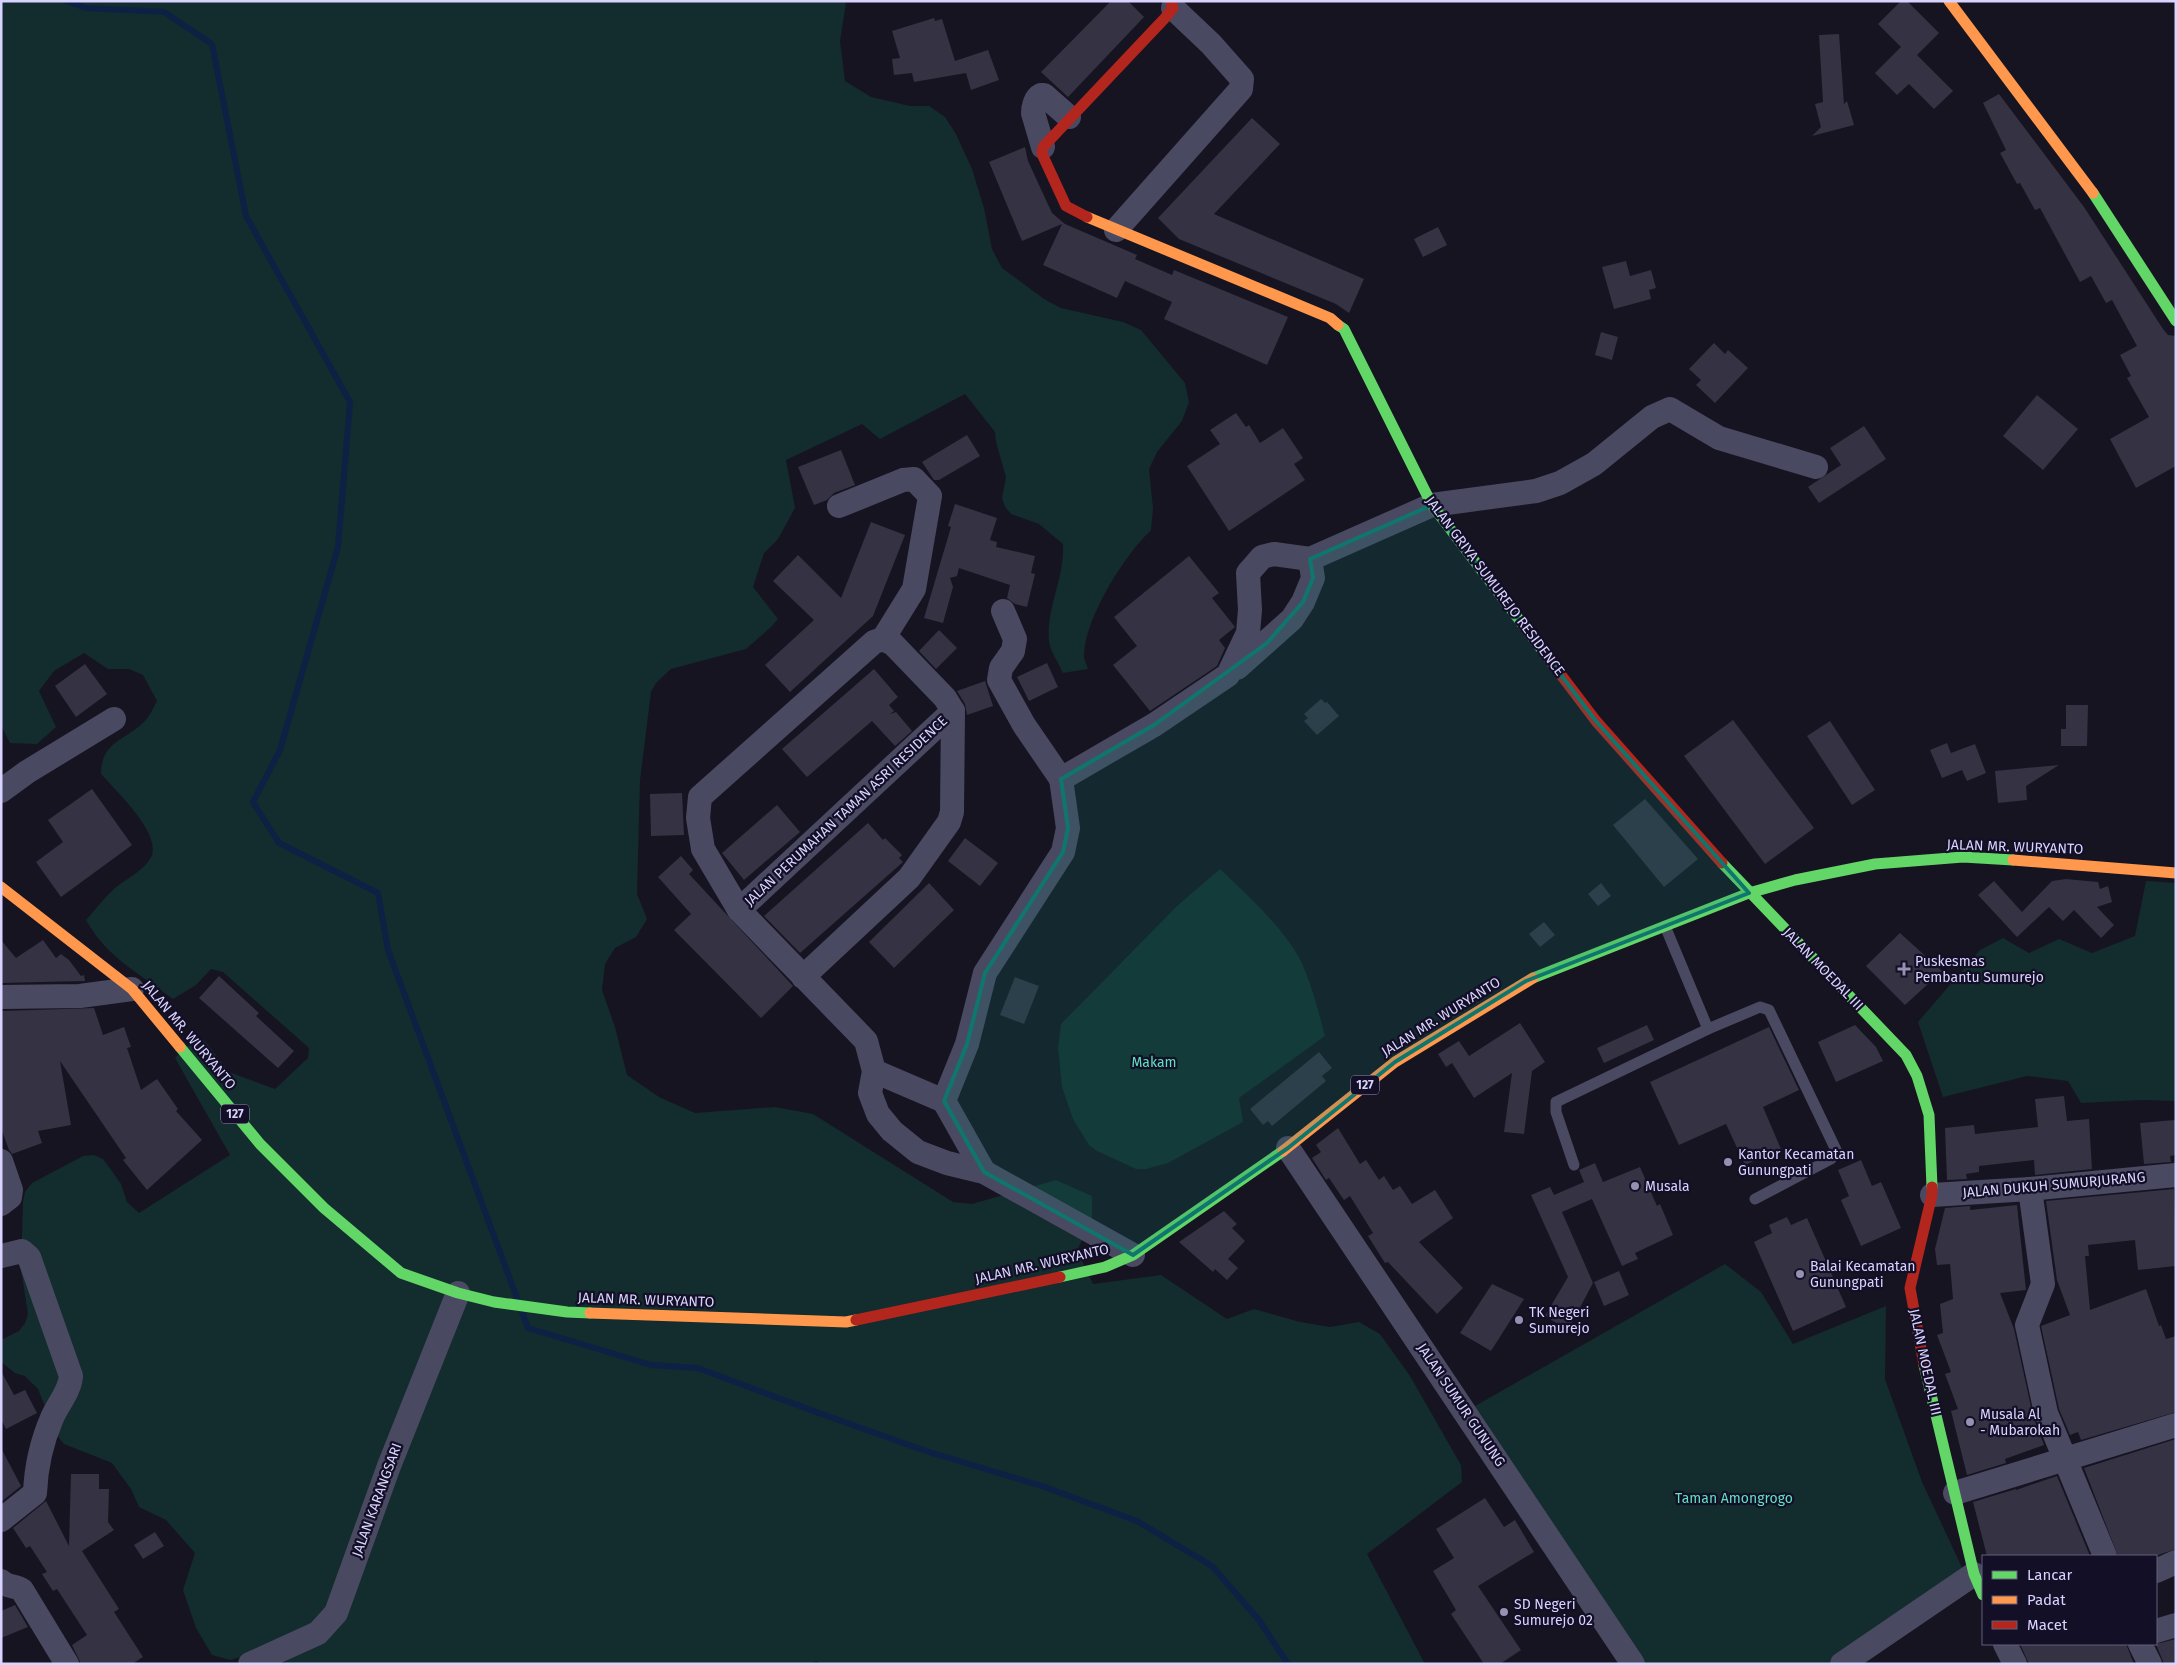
<svg xmlns="http://www.w3.org/2000/svg" width="2177" height="1665" viewBox="0 0 2177 1665" font-family="'Fira Sans',sans-serif">
	<style>
		.green { fill: #132c2d }
		.lines { fill: none; stroke-linecap: round; stroke-linejoin: round }
		.stream { stroke: #0d2144; stroke-width: 6 }
		.building { fill: #343243 }
		.lane { stroke: #4a4962; stroke-width: 11 }
		.street { stroke: #4a4962; stroke-width: 24 }
		.fast { stroke: #63d668; stroke-width: 11 }
		.slow { stroke: #ff974d; stroke-width: 11 }
		.jam { stroke: #b3261e; stroke-width: 11 }
		.marked { fill: #0f766e; fill-opacity: 0.2; stroke: #0f766e; stroke-width: 4; stroke-linejoin: round }
		.poi-dot { fill: #9591b1; stroke: #130f26; stroke-width: 2 }
		.labels { text-anchor: middle; dominant-baseline: central; stroke-width: 4.5; stroke-linejoin: round; paint-order: stroke }
		.shield { fill: #130f26; stroke: #9e99be; stroke-width: 1 }
		.shield-label { font-size: 12px; font-weight: bold; fill: #d9d4ff }
		.street-label { font-size: 14px; fill: #d9d4ff; stroke: #130f26 }
		.poi-label { font-size: 14px; fill: #d9d4ff; stroke: #130f26; text-anchor: start }
		.park-label { font-size: 14px; fill: #5fe0c0; stroke: #130f26 }
	</style>
	<rect width="100%" height="100%" fill="#161421"/>
	<g class="green">
		<path d="M 1,1 L 843,1 L 846,3 L 840,41 L 845,81 L 871,97 L 910,106 L 929,106 L 945,117 L 956,134 L 972,169 L 984,208 L 992,249 L 1002,268 L 1044,299 L 1061,308 L 1123,322 L 1141,330 L 1185,383 L 1189,402 L 1182,421 L 1157,452 L 1149,469 L 1153,509 L 1151,530 C 1124,556 1086,616 1084,654 C 1083,659 1087,664 1088,669 L 1063,673 C 1059,664 1050,651 1049,641 C 1046,608 1065,577 1063,544 L 1039,524 L 1011,514 L 1005,507 L 1002,498 L 1006,477 L 996,442 L 995,432 L 965,394 L 880,439 L 862,424 L 786,460 L 795,508 L 778,539 L 764,553 L 753,587 L 778,619 L 771,627 L 746,649 L 671,669 L 656,683 L 651,692 L 640,780 L 637,894 L 647,919 L 636,937 L 615,948 L 605,964 L 602,990 L 615,1027 L 627,1075 L 659,1097 L 695,1113 L 775,1107 L 813,1114 L 953,1202 L 972,1204 L 1056,1180 L 1092,1196 L 1092,1221 L 1077,1250 L 1093,1284 L 1161,1275 L 1227,1319 L 1254,1309 L 1300,1322 L 1330,1327 L 1359,1322 L 1380,1334 L 1410,1376 L 1461,1465 L 1462,1482 L 1367,1554 L 1425,1664 L 820,1664 L 817,1661 L 808,1664 L 286,1664 L 285,1660 L 265,1651 L 230,1660 L 212,1655 L 196,1628 L 183,1590 L 195,1553 L 166,1520 L 139,1507 L 131,1489 L 112,1463 L 64,1444 L 56,1434 L 38,1389 L 25,1376 L 15,1373 L 1,1362 L 1,1340 L 19,1331 L 25,1323 L 28,1314 L 21,1270 L 23,1201 L 25,1192 L 32,1183 L 83,1156 L 94,1155 L 103,1159 L 109,1167 L 121,1184 L 127,1202 L 139,1213 L 230,1155 L 175,1058 L 197,1037 L 205,1041 L 229,1072 L 275,1089 L 308,1058 L 309,1048 L 223,972 L 211,969 L 196,985 L 173,999 C 139,973 107,958 86,920 C 95,910 104,898 114,889 C 125,879 142,872 150,859 C 165,836 115,790 101,774 C 101,742 124,741 144,722 C 150,716 153,708 157,701 L 143,675 L 129,669 L 108,669 L 84,653 L 54,671 L 39,691 L 56,727 L 37,744 L 10,743 L 1,725 Z"/>
		<path d="M 1220,869 C 1246,894 1274,919 1294,949 C 1309,972 1318,1010 1325,1036 L 1239,1098 L 1243,1122 L 1168,1163 L 1146,1169 L 1136,1169 L 1097,1151 L 1089,1145 L 1073,1119 L 1062,1087 L 1058,1048 L 1061,1024 L 1177,906 Z"/>
		<polygon points="2146,881 2176,883 2176,1101 2143,1100 2081,1103 2068,1081 2027,1076 1943,1097 1918,1022 1980,950 2003,938 2029,953 2059,939 2092,953 2135,936"/>
		<polygon points="1725,1264 1761,1292 1793,1344 1886,1306 1885,1379 1922,1482 1966,1576 1832,1664 1644,1664 1475,1406"/>
	</g>
	<g class="lines">
		<g class="stream">
			<polyline points="67,1 86,8 164,12 212,44 246,216 350,402 338,547 280,750 253,802 279,843 378,893 388,950 517,1298"/>
			<polyline points="522,1312 528,1328 651,1365 698,1368 816,1412 926,1451 1042,1486 1137,1521 1212,1566 1259,1620 1288,1664"/>
		</g>
	</g>
	<g class="building">
		<polygon points="1111,1 1128,1 1144,17 1068,97 1041,72"/>
		<polygon points="1901,1 1907,1 1939,33 1917,55 1953,91 1934,109 1909,84 1897,95 1875,73 1901,47 1878,24"/>
		<polygon points="934,18 935,21 942,19 955,61 988,50 999,80 971,90 966,73 914,82 912,73 894,75 892,59 900,58 892,31"/>
		<polygon points="1839,34 1844,104 1847,101 1854,125 1812,136 1821,127 1815,104 1823,102 1819,35"/>
		<polygon points="1999,94 2084,207 2163,329 2168,335 2176,336 2176,466 2136,488 2110,439 2149,417 2127,378 2131,376 2120,355 2137,346 2112,300 2106,303 2091,276 2080,282 2040,208 2035,210 2020,183 2017,184 2000,153 2006,150 1983,103"/>
		<polygon points="1252,118 1280,144 1214,214 1364,279 1349,313 1336,304 1179,239 1158,218"/>
		<polygon points="1025,147 1028,161 1052,213 1065,224 1137,255 1135,259 1172,275 1174,270 1288,317 1267,365 1164,319 1172,302 1125,281 1117,298 1043,265 1062,224 1022,241 989,162"/>
		<polygon points="1438,227 1447,245 1423,257 1414,239"/>
		<polygon points="1626,261 1630,276 1651,270 1656,288 1649,290 1651,299 1614,309 1602,267"/>
		<polygon points="1601,332 1618,337 1612,360 1595,355"/>
		<polygon points="1714,343 1725,354 1728,350 1748,368 1715,403 1696,385 1701,380 1689,369"/>
		<polygon points="2037,395 2078,429 2043,470 2003,436"/>
		<polygon points="1236,413 1246,427 1249,425 1260,443 1283,428 1303,458 1294,464 1305,480 1229,531 1187,466 1220,444 1210,430"/>
		<polygon points="1864,426 1886,459 1819,503 1808,487 1841,465 1830,448"/>
		<polygon points="967,435 980,456 939,480 934,480 922,462"/>
		<polygon points="841,450 855,485 834,493 827,500 814,505 798,467"/>
		<polygon points="955,504 997,518 990,540 997,542 996,547 1035,556 1031,573 1035,574 1027,607 1015,604 1007,598 1010,585 959,568 957,576 950,578 953,587 943,623 924,618 951,527 948,526"/>
		<polygon points="871,522 905,535 873,616 790,692 765,665 814,620 773,581 798,555 841,598"/>
		<polygon points="1189,556 1219,593 1212,598 1235,627 1219,640 1225,648 1217,666 1150,711 1113,665 1137,646 1114,617"/>
		<polygon points="939,630 957,648 936,669 919,651"/>
		<polygon points="1047,663 1058,687 1029,701 1017,677"/>
		<polygon points="85,664 107,694 76,717 55,686"/>
		<polygon points="874,669 898,697 889,705 894,711 890,714 896,712 912,731 895,746 872,721 807,777 782,749"/>
		<polygon points="985,681 993,706 967,715 965,704 957,691"/>
		<polygon points="1321,699 1325,703 1327,702 1339,716 1317,735 1304,721 1308,718 1304,714"/>
		<polygon points="2066,705 2088,705 2087,746 2061,746 2061,729 2066,729"/>
		<polygon points="1733,720 1814,828 1765,864 1684,756"/>
		<polygon points="1830,721 1875,790 1852,805 1807,736"/>
		<polygon points="1947,743 1951,753 1975,744 1986,773 1967,781 1962,770 1942,778 1930,750"/>
		<polygon points="2059,765 2026,786 2027,800 1998,803 1995,771"/>
		<polygon points="92,789 132,845 61,897 36,862 63,842 48,820"/>
		<polygon points="682,793 684,835 651,836 650,794"/>
		<polygon points="1645,799 1698,859 1664,887 1613,825"/>
		<polygon points="777,805 800,832 744,880 722,853"/>
		<polygon points="868,823 883,840 885,838 902,855 899,858 903,862 800,953 764,916"/>
		<polygon points="965,838 998,863 980,886 948,861"/>
		<polygon points="681,856 693,870 689,874 793,986 761,1018 674,930 691,914 658,877"/>
		<polygon points="2066,879 2098,882 2100,889 2108,886 2112,902 2097,907 2114,925 2101,938 2074,910 2063,921 2049,907 2017,937 1978,895 1994,881 2022,912 2052,881"/>
		<polygon points="929,883 954,910 894,968 869,942"/>
		<polygon points="1601,883 1611,896 1598,906 1588,894"/>
		<polygon points="1544,922 1555,935 1540,947 1529,934"/>
		<polygon points="1900,933 1942,971 1905,1005 1866,966"/>
		<polygon points="1,940 16,958 43,940 56,958 61,954 69,960 81,976 84,975 85,981 1,983"/>
		<polygon points="219,976 259,1013 256,1016 294,1051 278,1068 199,998"/>
		<polygon points="1015,977 1039,986 1024,1024 1000,1015"/>
		<polygon points="94,1008 103,1035 124,1027 131,1047 127,1048 141,1090 157,1079 178,1109 176,1111 202,1140 147,1190 123,1160 126,1158 60,1061 71,1125 38,1131 42,1143 12,1154 9,1150 1,1128 1,1011"/>
		<polygon points="1520,1023 1545,1062 1532,1071 1524,1134 1504,1132 1512,1073 1474,1098 1452,1063 1446,1067 1438,1054 1459,1041 1469,1056"/>
		<polygon points="1647,1025 1654,1040 1604,1063 1597,1048"/>
		<polygon points="1855,1025 1876,1047 1883,1061 1836,1082 1818,1042"/>
		<polygon points="1769,1027 1799,1090 1763,1107 1781,1149 1745,1165 1726,1124 1679,1145 1650,1082"/>
		<polygon points="1319,1052 1332,1068 1322,1076 1326,1081 1272,1126 1268,1121 1263,1125 1250,1109"/>
		<polygon points="2064,1096 2067,1121 2089,1119 2092,1169 2035,1175 2034,1160 1979,1166 1979,1172 1966,1174 1967,1179 1947,1180 1945,1128 1974,1125 1975,1134 2038,1127 2035,1099"/>
		<polygon points="2175,1120 2176,1155 2170,1156 2171,1162 2144,1164 2140,1123"/>
		<polygon points="1338,1128 1360,1164 1366,1160 1379,1180 1384,1176 1393,1190 1400,1186 1412,1204 1435,1190 1453,1218 1419,1242 1463,1288 1437,1314 1388,1262 1385,1263 1368,1236 1373,1233 1350,1196 1344,1200 1329,1178 1326,1180 1312,1158 1321,1152 1316,1145"/>
		<polygon points="1861,1160 1872,1186 1881,1182 1901,1228 1861,1246 1841,1200 1849,1196 1838,1170"/>
		<polygon points="1595,1163 1603,1182 1640,1167 1657,1206 1660,1204 1673,1235 1635,1253 1638,1259 1622,1266 1592,1199 1562,1212 1593,1283 1568,1330 1545,1316 1568,1277 1531,1195 1550,1187 1554,1195 1584,1182 1579,1170"/>
		<polygon points="2174,1189 2176,1266 2138,1270 2135,1240 2088,1245 2089,1256 2085,1256 2090,1310 2146,1289 2159,1326 2161,1325 2166,1339 2176,1336 2176,1412 2081,1440 2078,1432 2070,1435 2059,1409 2041,1326 2070,1315 2057,1280 2046,1201"/>
		<polygon points="2017,1205 2026,1290 2000,1293 2014,1329 2033,1416 2044,1445 2005,1459 2006,1463 1967,1475 1951,1411 1958,1409 1945,1374 1951,1372 1937,1335 1943,1333 1940,1304 1953,1299 1950,1264 1937,1265 1935,1249 1945,1208 1970,1206 1970,1210"/>
		<polygon points="1224,1211 1237,1224 1232,1228 1245,1241 1228,1259 1238,1268 1227,1280 1215,1269 1213,1272 1179,1242"/>
		<polygon points="1787,1217 1791,1225 1807,1218 1846,1307 1793,1331 1754,1242 1772,1233 1769,1225"/>
		<polygon points="1619,1271 1629,1295 1604,1306 1594,1282"/>
		<polygon points="1492,1284 1524,1299 1491,1351 1460,1333"/>
		<polygon points="1,1371 14,1395 25,1390 37,1413 6,1429 1,1419"/>
		<polygon points="2176,1439 2176,1549 2155,1556 2118,1556 2084,1468"/>
		<polygon points="1,1448 21,1486 1,1502"/>
		<polygon points="71,1474 99,1474 99,1489 109,1489 108,1522 114,1530 82,1551 119,1609 114,1612 143,1657 132,1664 81,1664 72,1645 87,1635 57,1589 53,1591 42,1574 47,1572 30,1546 26,1548 13,1528 46,1501 69,1546"/>
		<polygon points="2057,1476 2090,1556 1987,1556 1973,1502 2016,1489 2016,1490"/>
		<polygon points="1485,1498 1504,1527 1515,1520 1534,1552 1478,1586 1521,1650 1500,1664 1484,1664 1451,1614 1456,1610 1433,1571 1454,1558 1436,1529"/>
		<polygon points="155,1532 164,1546 143,1559 134,1545"/>
		<polygon points="15,1605 28,1627 1,1638 1,1611"/>
		<polygon points="2176,1639 2176,1664 2164,1664 2156,1644"/>
		<polygon points="2020,1644 2126,1644 2134,1664 2029,1664"/>
	</g>
	<g class="lines">
		<g class="lane">
			<polyline points="1665,926 1708,1029 1760,1007 1769,1010 1837,1152 1831,1159 1755,1199"/>
			<polyline points="1574,1165 1556,1112 1556,1102 1708,1029"/>
		</g>
		<g class="street">
			<path d="M 1043,147 L 1033,113 C 1033,107 1035,98 1041,95 L 1044,95 L 1069,117"/>
			<polyline points="1116,230 1241,89 1242,79 1211,44 1173,8"/>
			<polyline points="839,506 903,480 914,479 930,496 914,589 883,639"/>
			<polyline points="1003,611 1015,639 1013,651 1001,668 999,680 1024,725 1061,779"/>
			<polyline points="1237,668 1292,619 1303,602 1313,578 1310,559"/>
			<polyline points="1,791 27,772 114,719"/>
			<polyline points="739,910 953,711"/>
			<polyline points="803,977 909,878 949,822 952,812 953,711 945,698 893,644 883,639 874,642 700,797 698,818 703,849 739,910 866,1041 874,1071 870,1093 878,1114 892,1131 918,1152 947,1163 984,1172 1133,1255"/>
			<polyline points="1,997 80,996 132,989"/>
			<polyline points="874,1071 944,1101"/>
			<polyline points="1288,1148 1633,1664"/>
			<polyline points="1,1161 11,1190 10,1197 1,1204"/>
			<polyline points="984,1172 944,1101 967,1044 985,973 1063,852 1068,828 1061,779 1154,725 1228,675 1248,633 1250,610 1248,573 1262,557 1274,554 1310,559 1432,505 1536,491 1560,483 1594,464 1652,417 1670,409 1719,438 1816,467"/>
			<polyline points="2030,1189 2043,1284 2027,1325 2046,1413 2105,1556"/>
			<polyline points="1932,1195 2030,1189 2176,1175"/>
			<path d="M 1,1256 L 22,1251 L 29,1257 L 71,1376 C 70,1391 58,1404 52,1418 C 42,1441 36,1468 35,1493 L 1,1520"/>
			<polyline points="1955,1493 2176,1425"/>
			<polyline points="2156,1571 2176,1562"/>
			<path d="M 1,1581 C 8,1588 15,1585 22,1590 L 67,1664"/>
			<polyline points="2156,1631 2176,1625"/>
			<polyline points="2005,1644 2015,1664"/>
			<polyline points="2140,1644 2150,1664"/>
			<polyline points="250,1664 318,1633 336,1613 389,1466 458,1293"/>
			<polyline points="1842,1664 1974,1574"/>
		</g>
		<g class="fast">
			<polyline points="2093,193 2176,321"/>
			<polyline points="1338,325 1344,329 1432,505 1552,663"/>
			<polyline points="1722,863 1906,1055 1917,1076 1929,1115 1932,1187"/>
			<polyline points="1533,978 1749,893 1795,880 1875,864 1963,857 2013,860"/>
			<polyline points="180,1047 260,1144 324,1208 401,1273 458,1293 494,1302 567,1312 590,1313"/>
			<polyline points="1060,1277 1105,1267 1133,1255 1283,1151"/>
			<polyline points="1924,1365 1974,1574 1983,1595"/>
		</g>
		<g class="slow">
			<polyline points="1949,1 2093,193"/>
			<polyline points="1087,217 1330,318 1338,325"/>
			<polyline points="2013,860 2176,873"/>
			<polyline points="1,887 132,989 180,1047"/>
			<polyline points="1283,1151 1395,1062 1533,978"/>
			<polyline points="590,1313 846,1322 856,1320"/>
		</g>
		<g class="jam">
			<polyline points="1087,217 1066,206 1042,154 1043,147 1165,18 1173,8 1171,1"/>
			<polyline points="1552,663 1596,721 1722,863"/>
			<polyline points="856,1320 1060,1277"/>
			<polyline points="1924,1365 1910,1288 1932,1195 1932,1187"/>
		</g>
	</g>
	<path class="marked" d="M 1432,505 L 1596,721 L 1749,893 L 1526,981 L 1395,1062 L 1288,1148 L 1133,1255 L 984,1172 L 944,1101 L 967,1044 L 985,973 L 1063,852 L 1068,828 L 1061,779 L 1154,725 L 1267,643 L 1303,602 L 1313,578 L 1310,559 Z"/>
	<g class="poi-dot">
		<path d="M1901.5 961.5h5v5h5v5h-5v5h-5v-5h-5v-5h5z"/>
		<circle cx="1728" cy="1162" r="5"/>
		<circle cx="1635" cy="1186" r="5"/>
		<circle cx="1800" cy="1274" r="5"/>
		<circle cx="1519" cy="1320" r="5"/>
		<circle cx="1970" cy="1422" r="5"/>
		<circle cx="1504" cy="1612" r="5"/>
	</g>
	<g class="labels">
		<g class="shield">
			<rect x="1351" y="1075.5" width="28" height="19" rx="4"/>
			<rect x="221" y="1104.5" width="28" height="19" rx="4"/>
		</g>
		<g class="shield-label">
			<text x="1365" y="1085">127</text>
			<text x="235" y="1114">127</text>
		</g>
		<g class="street-label">
			<text transform="translate(1495 586) rotate(53)">JALAN GRIYA SUMUREJO RESIDENCE</text>
			<text transform="translate(846 811) rotate(-43)">JALAN PERUMAHAN TAMAN ASRI RESIDENCE</text>
			<text transform="translate(2015 847) rotate(2)">JALAN MR. WURYANTO</text>
			<text transform="translate(1823 969) rotate(46)">JALAN MOEDAL III</text>
			<text transform="translate(1441 1017) rotate(-32)">JALAN MR. WURYANTO</text>
			<text transform="translate(189 1035) rotate(50)">JALAN MR. WURYANTO</text>
			<text transform="translate(2054 1185) rotate(-5)">JALAN DUKUH SUMURJURANG</text>
			<text transform="translate(1042 1264) rotate(-13)">JALAN MR. WURYANTO</text>
			<text transform="translate(646 1300) rotate(2)">JALAN MR. WURYANTO</text>
			<text transform="translate(1925 1362) rotate(78)">JALAN MOEDAL III</text>
			<text transform="translate(1461 1405) rotate(56)">JALAN SUMUR GUNUNG</text>
			<text transform="translate(377 1500) rotate(-70)">JALAN KARANGSARI</text>
		</g>
		<g class="poi-label">
			<text x="1915" y="961">Puskesmas<tspan x="1915" dy="16">Pembantu Sumurejo</tspan></text>
			<text x="1738" y="1154">Kantor Kecamatan<tspan x="1738" dy="16">Gunungpati</tspan></text>
			<text x="1645" y="1186">Musala</text>
			<text x="1810" y="1266">Balai Kecamatan<tspan x="1810" dy="16">Gunungpati</tspan></text>
			<text x="1529" y="1312">TK Negeri<tspan x="1529" dy="16">Sumurejo</tspan></text>
			<text x="1980" y="1414">Musala Al<tspan x="1980" dy="16">- Mubarokah</tspan></text>
			<text x="1514" y="1604">SD Negeri<tspan x="1514" dy="16">Sumurejo 02</tspan></text>
		</g>
		<g class="park-label">
			<text x="1154" y="1062">Makam</text>
			<text x="1734" y="1498">Taman Amongrogo</text>
		</g>
	</g>
	<rect width="2177" height="1665" fill="none" stroke="#d9d4ff" stroke-width="5"/>
	<rect x="1982" y="1555" width="175" height="90" fill="#130f26" stroke="#625e7d"/>
	<rect x="1992" y="1571" width="25" height="8" fill="#63d668" stroke="#625e7d"/>
	<text x="2027" y="1580" font-size="15" fill="#d9d4ff">Lancar</text>
	<rect x="1992" y="1596" width="25" height="8" fill="#ff974d" stroke="#625e7d"/>
	<text x="2027" y="1605" font-size="15" fill="#d9d4ff">Padat</text>
	<rect x="1992" y="1621" width="25" height="8" fill="#b3261e" stroke="#625e7d"/>
	<text x="2027" y="1630" font-size="15" fill="#d9d4ff">Macet</text>
</svg>
